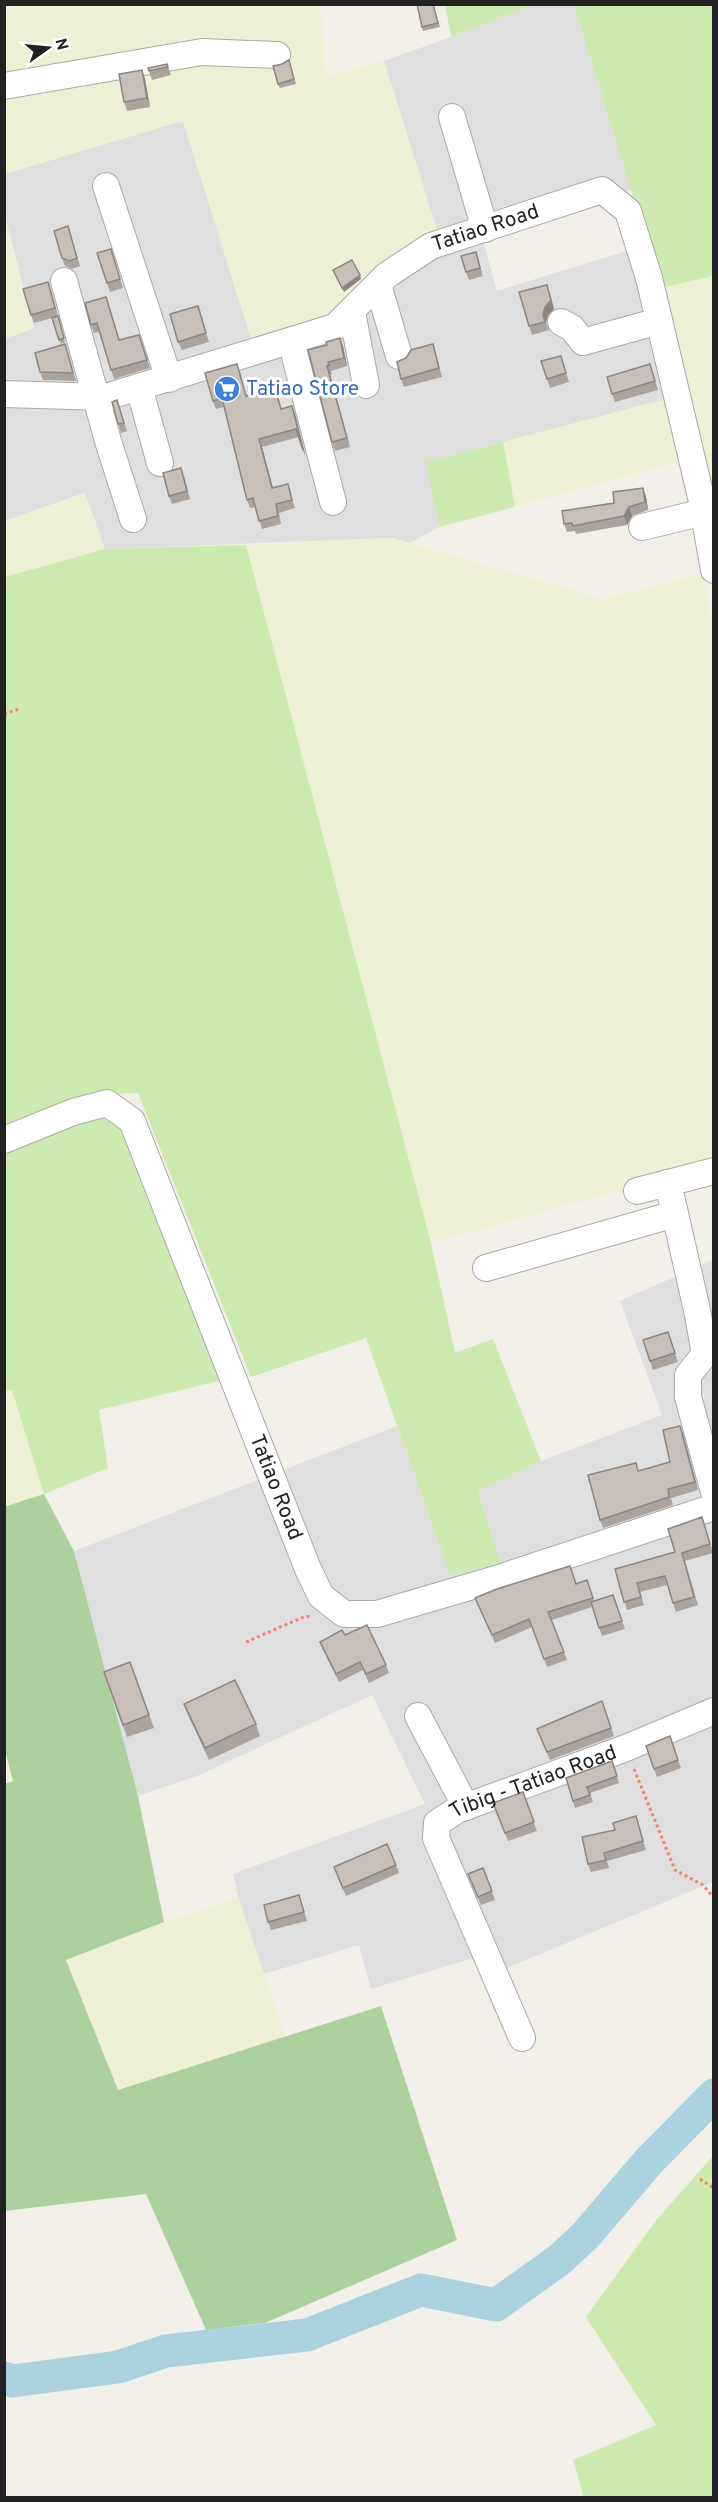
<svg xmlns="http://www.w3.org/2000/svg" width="718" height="2502" viewBox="0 0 718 2502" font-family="Overpass,sans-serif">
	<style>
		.residential { fill: #e0dfdf }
		.farmland { fill: #eef0d5 }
		.grass { fill: #cdebb0 }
		.forest { fill: #add19e }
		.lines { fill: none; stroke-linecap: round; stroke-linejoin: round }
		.river { stroke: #aad3df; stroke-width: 33 }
		.minor-casing { stroke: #a9a9a9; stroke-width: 28 }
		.path { stroke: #fa8072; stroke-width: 3; stroke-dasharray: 3 3; stroke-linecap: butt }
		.minor { stroke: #fff; stroke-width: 26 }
		.wall { fill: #aba49e }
		.shaded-wall { fill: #8b8681 }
		.building { fill: #c7bfb8; stroke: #8b8681; stroke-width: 1.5 }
		.labels { text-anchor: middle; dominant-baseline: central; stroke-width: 6; stroke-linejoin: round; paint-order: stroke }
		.street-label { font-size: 21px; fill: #222; stroke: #fff }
		.shop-label { font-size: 21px; fill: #366cbe; stroke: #fff; text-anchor: start }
	</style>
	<rect width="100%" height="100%" fill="#f2efe9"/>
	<g class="residential">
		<polygon points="533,5 574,5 631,190 480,230 497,291 630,250 666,399 427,462 439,527 410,543 392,538 105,549 84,493 5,521 5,339 34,328 5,216 4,174 183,120 251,338 327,316 438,234 384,61 451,37"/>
		<polygon points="713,1260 713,1882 497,1972 470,1959 371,1989 359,1945 264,1974 238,1897 233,1874 425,1804 372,1695 197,1776 138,1796 74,1551 397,1426 450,1575 501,1562 478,1490 541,1461 662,1415 620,1301"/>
	</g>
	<g class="farmland">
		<polygon points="5,5 321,5 325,77 384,61 438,234 327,316 251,339 183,121 5,174"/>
		<polygon points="4,216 34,328 5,339 4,339"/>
		<polygon points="713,276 713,508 661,288"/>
		<polygon points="666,399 681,461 515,507 503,442"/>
		<polygon points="85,493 105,549 5,577 4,521"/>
		<polygon points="392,538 604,599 703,574 714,630 713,1165 431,1243 246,545"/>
		<polygon points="12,1390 44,1494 5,1507 5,1391"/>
		<polygon points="238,1897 286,2037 118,2091 66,1959 164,1922"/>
	</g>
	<g class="grass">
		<polygon points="445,4 533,4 533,5 451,37"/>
		<polygon points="574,5 713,5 713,276 661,288"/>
		<polygon points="503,442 515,507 439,527 426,462"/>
		<polygon points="246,545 431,1243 455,1353 493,1339 541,1461 478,1491 501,1563 450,1575 366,1338 251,1377 138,1093 106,1094 5,1132 5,577 105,549"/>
		<polygon points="105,1117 124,1127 223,1380 99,1410 108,1468 44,1494 12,1390 5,1391 5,1149 80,1120"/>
		<polygon points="713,2156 713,2497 584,2497 573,2460 656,2425 586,2317 657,2219"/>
	</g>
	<polygon class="forest" points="44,1494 74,1551 138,1796 164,1922 66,1960 118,2090 381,2006 457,2240 265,2323 206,2330 146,2194 5,2211 4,1784 13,1781 4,1747 4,1507"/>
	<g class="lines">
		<polyline class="river" points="4,2378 13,2381 118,2367 166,2351 307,2335 421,2290 496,2305 559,2260 585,2236 649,2161 714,2095"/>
		<g class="minor-casing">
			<g id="minor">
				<polyline points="4,86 202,52 277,55"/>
				<polyline points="452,117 485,229"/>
				<polyline points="106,186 169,379"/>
				<polyline points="64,281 108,441 133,519"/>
				<polyline points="378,285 399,356"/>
				<polyline points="352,312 366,385"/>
				<polyline points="561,322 572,328 583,342 659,321"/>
				<polyline points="291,341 333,502"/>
				<polyline points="139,387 160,463"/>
				<path id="s1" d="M 4,394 L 106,397 L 335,327 L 387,275 L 431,246 L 602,190 L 628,211 L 649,278 L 701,497 L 714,570"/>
				<polyline points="642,527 704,512"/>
				<path id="s2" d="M 4,1140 L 73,1112 L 107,1103 L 132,1121 L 308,1569 L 321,1596 L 344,1614 L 377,1614 L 496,1579 L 714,1507"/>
				<polyline points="668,1183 697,1310 705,1354 688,1375 688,1397 714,1492"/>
				<polyline points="637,1191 714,1171"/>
				<polyline points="486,1268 675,1214"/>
				<polyline points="418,1716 466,1807"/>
				<path id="s3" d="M 522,2038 L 436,1838 L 437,1823 L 457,1810 L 626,1748 L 714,1711"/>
			</g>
		</g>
		<g class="path">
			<polyline points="4,714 19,709"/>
			<polyline points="246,1642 306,1616 310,1617"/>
			<polyline points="634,1769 675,1870 703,1885 714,1898"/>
			<polyline points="700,2179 714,2188"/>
		</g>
		<use href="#minor" class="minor"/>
	</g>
	<g class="wall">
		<polygon points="433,4 440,27 423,31 422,27"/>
		<polygon points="167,64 171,75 152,80 148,68"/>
		<polygon points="290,64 296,84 280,88 278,84"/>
		<polygon points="142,70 145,79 150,107 127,111 124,102"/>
		<polygon points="68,226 80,266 72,269 65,266 62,258"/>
		<polygon points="111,249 123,288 110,292 107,283"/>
		<polygon points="476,252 483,276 469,280 466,272"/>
		<polygon points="51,290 65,342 61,344 52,318 34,323 31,315"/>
		<polygon points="550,293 554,309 548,315 546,323 549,330 532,335 529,326"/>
		<polygon points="109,306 119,340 139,335 150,368 114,379 99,332 94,333 91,325"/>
		<polygon points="198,306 209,342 182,350 178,342"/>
		<polygon points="433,344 442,377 404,387 401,379 406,358"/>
		<polygon points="327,345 343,346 347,366 331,371 332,374 330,375 350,447 335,451 332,442 308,350"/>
		<polygon points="68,353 76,381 43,380 40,372"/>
		<polygon points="561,356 569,382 550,388 547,379"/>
		<polygon points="650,364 658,390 615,402 612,394"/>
		<polygon points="240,372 246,396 275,389 281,408 295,414 306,458 299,437 262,447 273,488 288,484 295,508 279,513 281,524 262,529 256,507 250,508 247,500 224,407 216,409 213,401"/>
		<polygon points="117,400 127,431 121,433 118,424"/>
		<polygon points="184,476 190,499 172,504 169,496"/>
		<polygon points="646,496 648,510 632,516 627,525 576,534 575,531 567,532 564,524 614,503"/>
		<polygon points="668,1332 678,1362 653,1370 643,1340"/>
		<polygon points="683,1434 698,1490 671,1498 673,1505 603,1528 600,1520 638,1471 670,1462"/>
		<polygon points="705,1526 713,1553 685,1561 698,1605 676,1612 667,1585 640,1592 644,1605 627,1610 615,1569 675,1552"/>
		<polygon points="587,1580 594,1601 613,1595 625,1629 602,1636 592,1607 552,1620 567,1660 547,1667 532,1627 495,1643 475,1598 576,1583"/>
		<polygon points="345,1635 386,1665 389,1673 369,1683 363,1670 339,1682 323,1650 320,1642"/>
		<polygon points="130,1662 154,1728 127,1737 104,1672"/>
		<polygon points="602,1701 614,1736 550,1760 537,1729"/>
		<polygon points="184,1704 256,1724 260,1736 209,1760 189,1717"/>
		<polygon points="670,1736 681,1768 657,1777 646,1746"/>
		<polygon points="612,1761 619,1783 590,1793 593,1802 575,1808 566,1778"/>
		<polygon points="523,1792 537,1831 508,1841 493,1803"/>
		<polygon points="636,1816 646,1850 607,1861 609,1868 591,1872 588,1864 615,1830"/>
		<polygon points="396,1865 399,1873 346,1896 337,1876"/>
		<polygon points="483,1868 495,1900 481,1905 468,1874"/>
		<polygon points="299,1895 307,1921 271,1930 268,1922"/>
	</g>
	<g class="shaded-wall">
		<polygon points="142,70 145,79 150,107 147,98"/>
		<polygon points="360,275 361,279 344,292 342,288"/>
		<polygon points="547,285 554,309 548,315 546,323 543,315"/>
		<polygon points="340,338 343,346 347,366 344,358"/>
		<polygon points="327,366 330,375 350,447 347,438"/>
		<polygon points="292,406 295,414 306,458 303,450"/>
		<polygon points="259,439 262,447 275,496 272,488"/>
		<polygon points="643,488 646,496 648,510 645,502"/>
		<polygon points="629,507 632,516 627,525 624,516"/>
		<polygon points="680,1426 683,1434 698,1490 695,1482"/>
	</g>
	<g class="building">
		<polygon points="417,4 433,4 438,23 422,27"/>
		<polygon points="289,60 294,79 278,84 273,66 282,64"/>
		<polygon points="167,64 168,67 149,71 148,68"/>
		<polygon points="142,70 147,98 124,102 119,74"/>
		<polygon points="68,226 77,258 69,261 62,258 54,231"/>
		<polygon points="111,249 120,279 107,283 97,253"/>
		<polygon points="476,252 480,268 466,272 461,256"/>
		<polygon points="352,260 360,275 342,288 333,270"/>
		<polygon points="48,282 55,308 31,315 23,289"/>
		<polygon points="547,285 551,300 545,307 543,315 545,322 529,326 519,292"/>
		<polygon points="106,297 119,340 139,335 147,360 111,370 97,323 91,325 85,303"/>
		<polygon points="198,306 206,333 178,342 170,314"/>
		<polygon points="58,316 64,338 59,340 52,318"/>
		<polygon points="340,338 344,358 328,362 329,366 327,366 347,438 332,442 308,350 327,345 326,342"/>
		<polygon points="65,344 73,373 40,372 35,353"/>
		<polygon points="433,344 439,368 401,379 397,362 406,358 411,350"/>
		<polygon points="561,356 566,373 547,379 541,361"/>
		<polygon points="237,364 246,396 275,389 281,409 292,406 303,450 296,429 259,439 272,488 288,484 292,500 276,504 278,516 259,521 253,498 247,500 222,398 213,401 205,373"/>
		<polygon points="650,364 655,381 612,394 607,377"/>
		<polygon points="117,400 124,423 118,424 112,402"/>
		<polygon points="181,468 187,491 169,496 163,473"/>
		<polygon points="643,488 645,502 629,507 624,516 573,526 572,523 564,524 562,511 614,503 613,492"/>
		<polygon points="668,1332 675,1353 650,1361 643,1340"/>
		<polygon points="680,1426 695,1482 668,1489 669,1497 600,1520 588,1475 636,1463 638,1471 670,1462 663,1430"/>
		<polygon points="702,1517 710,1544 682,1553 694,1597 673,1603 665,1576 637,1583 641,1597 624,1602 615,1569 675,1552 668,1529"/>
		<polygon points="570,1566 576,1584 587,1580 593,1598 548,1612 564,1652 544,1659 529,1619 492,1635 475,1598 497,1589"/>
		<polygon points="613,1595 622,1621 599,1628 591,1602"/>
		<polygon points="367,1625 386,1665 366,1674 360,1662 336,1674 320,1642 342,1630 345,1635"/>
		<polygon points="130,1662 149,1715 123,1725 104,1672"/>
		<polygon points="235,1680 256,1724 205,1748 184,1704"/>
		<polygon points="602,1701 611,1728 547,1752 537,1729"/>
		<polygon points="670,1736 678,1760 654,1769 646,1746"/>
		<polygon points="612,1761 617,1776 587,1787 590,1795 573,1801 566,1778"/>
		<polygon points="523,1792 534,1822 505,1833 493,1803"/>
		<polygon points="636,1816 643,1841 604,1853 606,1860 588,1864 582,1837 615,1830 613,1823"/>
		<polygon points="387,1844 396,1865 343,1888 334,1867"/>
		<polygon points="483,1868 492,1891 478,1897 468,1874"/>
		<polygon points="299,1895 304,1912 268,1922 264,1905"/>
	</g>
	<defs>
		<g id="supermarket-disc" transform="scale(1.35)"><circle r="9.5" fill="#3f7fe0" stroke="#fff"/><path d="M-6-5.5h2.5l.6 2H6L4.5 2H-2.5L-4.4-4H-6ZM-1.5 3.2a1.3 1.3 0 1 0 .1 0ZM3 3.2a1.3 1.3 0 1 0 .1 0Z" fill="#fff"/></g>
	</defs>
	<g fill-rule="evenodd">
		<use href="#supermarket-disc" x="227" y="389"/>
	</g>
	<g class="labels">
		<g class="street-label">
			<text stroke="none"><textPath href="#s1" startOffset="525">Tatiao Road</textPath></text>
			<text stroke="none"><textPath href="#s2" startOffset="534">Tatiao Road</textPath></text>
			<text stroke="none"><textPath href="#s3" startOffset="338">Tibig - Tatiao Road</textPath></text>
		</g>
		<g class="shop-label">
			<text x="246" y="389">Tatiao Store</text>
		</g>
	</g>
	<rect width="718" height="2502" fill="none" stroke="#222222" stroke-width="12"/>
	<g transform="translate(48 48) rotate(75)" stroke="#ffffff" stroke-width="4.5" paint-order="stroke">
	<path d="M0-4.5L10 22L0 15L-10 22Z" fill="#222222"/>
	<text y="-9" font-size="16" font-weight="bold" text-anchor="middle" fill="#222222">N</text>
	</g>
</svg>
